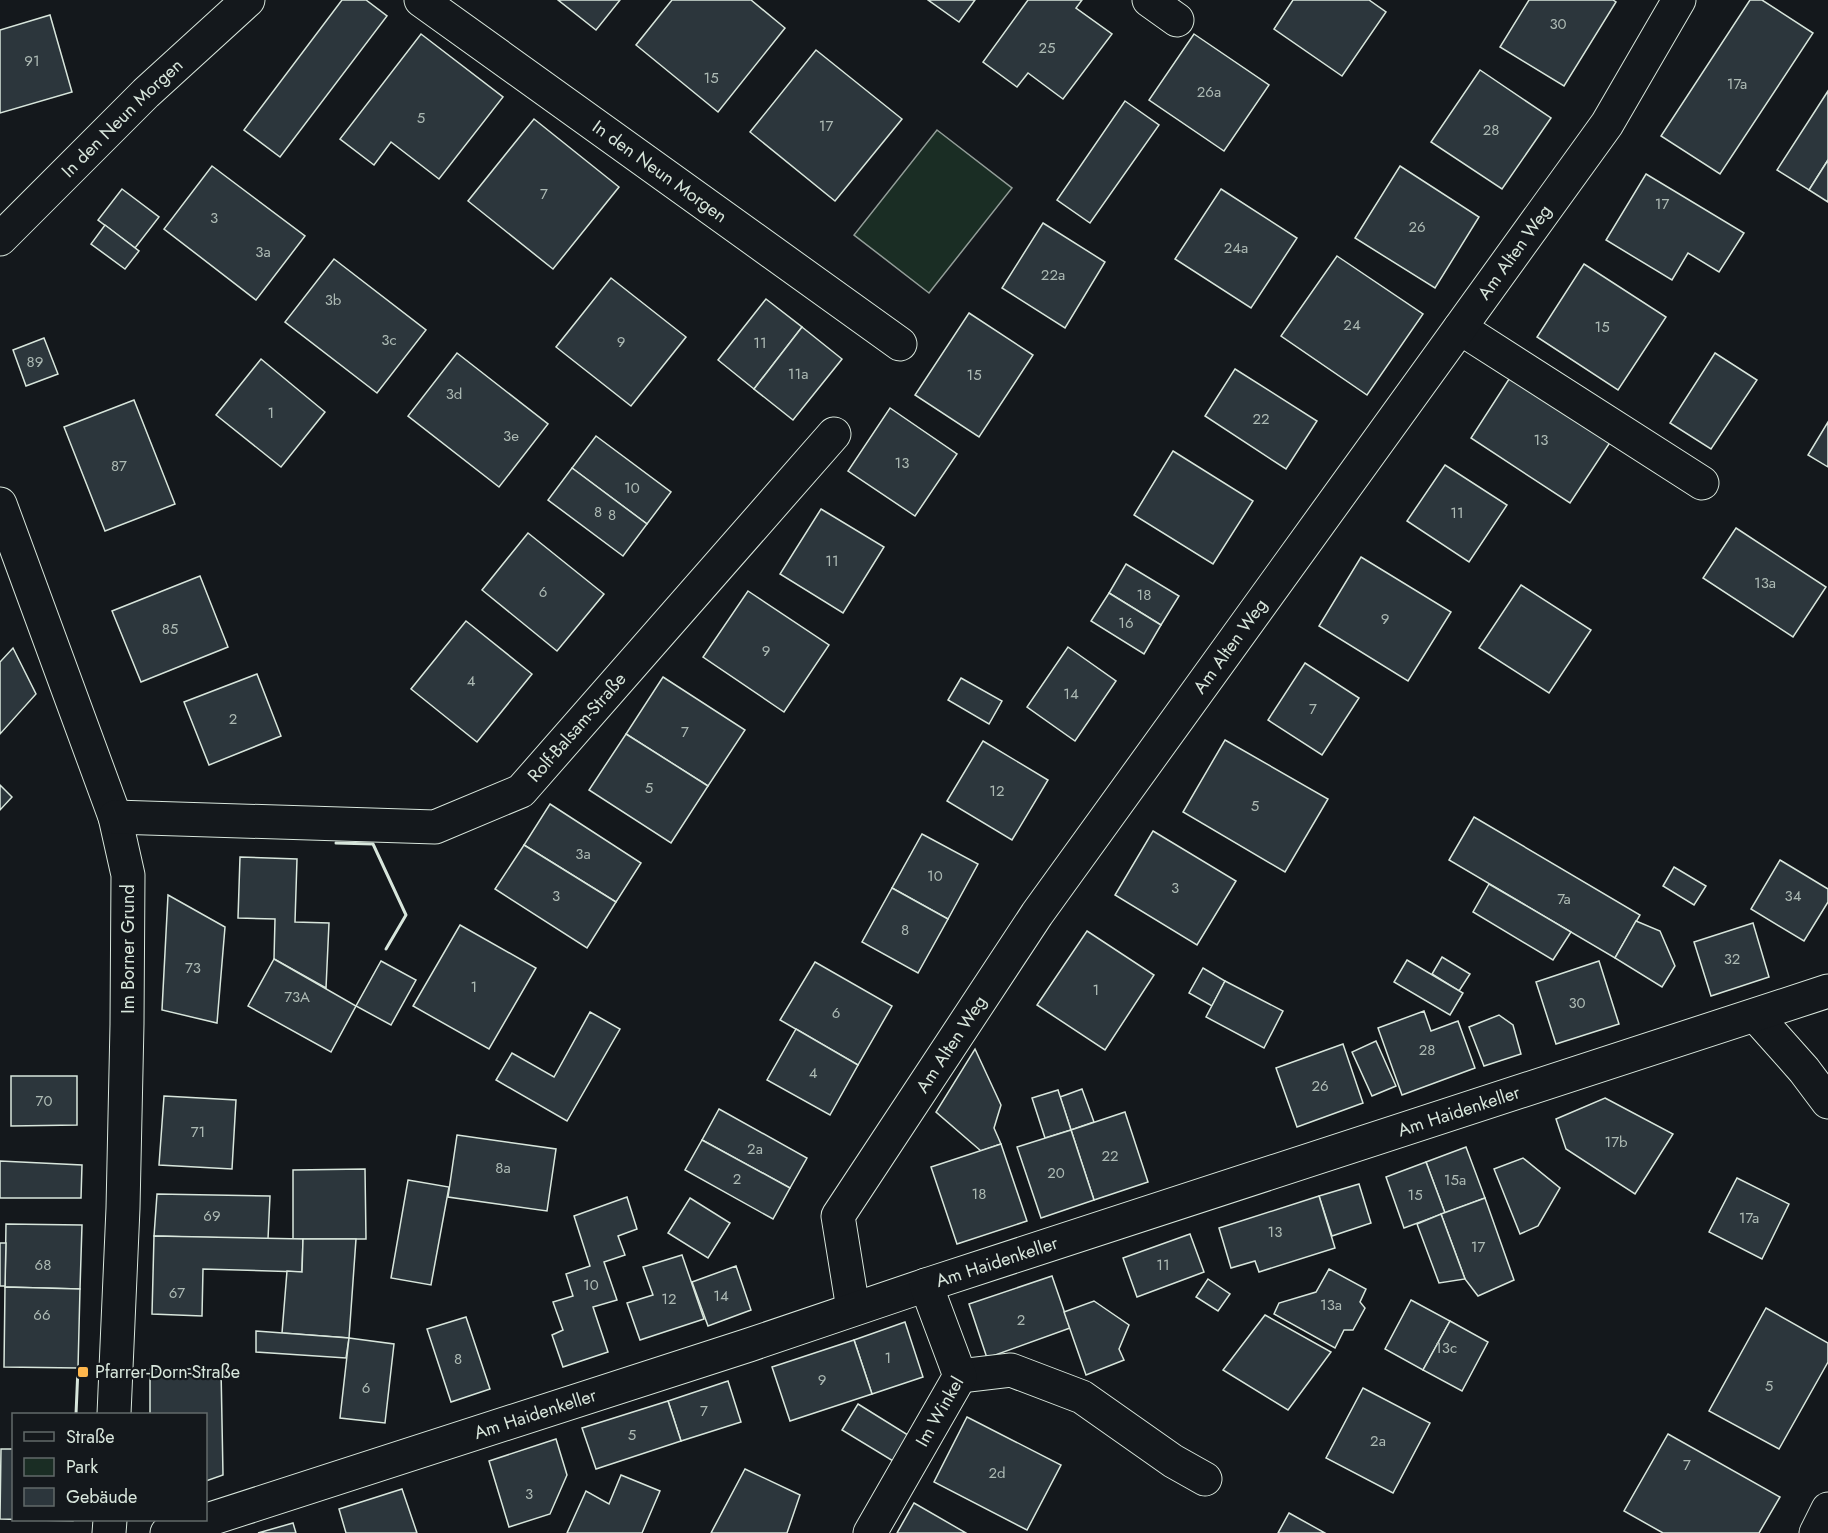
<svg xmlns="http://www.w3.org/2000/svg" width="1828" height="1533" viewBox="0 0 1828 1533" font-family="Jost,sans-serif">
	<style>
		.green { fill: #1a2d24; stroke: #939e99; stroke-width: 1.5 }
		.building { fill: #2c363c; stroke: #d8e6dc; stroke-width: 1.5 }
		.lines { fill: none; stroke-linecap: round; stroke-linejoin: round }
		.minor-casing { stroke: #d8e6dc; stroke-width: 35 }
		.minor { stroke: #14181c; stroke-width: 33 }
		.wall { stroke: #d8e6dc; stroke-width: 3 }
		.poi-dot { fill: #ffb74d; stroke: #14181c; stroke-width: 2 }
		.labels { text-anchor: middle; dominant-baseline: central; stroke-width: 4.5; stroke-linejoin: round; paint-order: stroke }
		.number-label { font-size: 15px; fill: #adbab4 }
		.street-label { font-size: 18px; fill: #d8e6dc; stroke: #14181c }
		.poi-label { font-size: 18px; fill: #d8e6dc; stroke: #14181c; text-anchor: start }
	</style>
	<rect width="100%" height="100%" fill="#14181c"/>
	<polygon class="green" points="937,130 1012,188 929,293 854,235"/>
	<g class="building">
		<polygon points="342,0 366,0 387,16 280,157 244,130"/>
		<polygon points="558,0 620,0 596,30"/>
		<polygon points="672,0 751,0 785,28 718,112 636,45"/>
		<polygon points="928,0 975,0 959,22"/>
		<polygon points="1028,0 1082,0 1076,8 1112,34 1063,99 1028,73 1017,87 983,62"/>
		<polygon points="1293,0 1369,0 1386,12 1342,76 1274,29"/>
		<polygon points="1529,0 1613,0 1616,2 1564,86 1500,47"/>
		<polygon points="1750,0 1762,0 1813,33 1720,174 1661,136"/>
		<polygon points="50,15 72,92 0,113 0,30"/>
		<polygon points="421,34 503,97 439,179 391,142 374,165 340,139"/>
		<polygon points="1194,34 1269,85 1224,151 1149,100"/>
		<polygon points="816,50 902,119 835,201 750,132"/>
		<polygon points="1480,70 1551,118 1502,189 1431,142"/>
		<polygon points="1828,91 1828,160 1809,190 1777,170"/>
		<polygon points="1125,101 1159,125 1090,223 1057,200"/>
		<polygon points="534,119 619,187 553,269 468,201"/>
		<polygon points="1828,160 1828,202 1809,190"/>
		<polygon points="212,166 305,236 256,300 164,229"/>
		<polygon points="1400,166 1479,217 1435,288 1355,238"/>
		<polygon points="1646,174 1744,233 1719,272 1688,253 1672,280 1606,240"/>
		<polygon points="122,189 159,217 135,248 98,220"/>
		<polygon points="1221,189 1297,238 1251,308 1175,259"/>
		<polygon points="1043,223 1105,262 1065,328 1002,288"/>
		<polygon points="105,225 139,251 125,269 91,244"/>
		<polygon points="1337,256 1423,314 1367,395 1281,336"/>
		<polygon points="334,259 426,330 377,393 285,322"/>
		<polygon points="1584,264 1666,317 1618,390 1537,337"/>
		<polygon points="611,278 686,337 631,406 556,347"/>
		<polygon points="766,299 802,327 754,389 718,360"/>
		<polygon points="969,313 1033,355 979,437 915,395"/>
		<polygon points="802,327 842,359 793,420 754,389"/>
		<polygon points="44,338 58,374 26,386 13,350"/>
		<polygon points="457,353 548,424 499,487 408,416"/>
		<polygon points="1715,353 1757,380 1711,449 1670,423"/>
		<polygon points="261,359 325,412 281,467 216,415"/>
		<polygon points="1235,369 1317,421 1286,469 1205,416"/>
		<polygon points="1511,376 1611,441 1570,503 1471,438"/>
		<polygon points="134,400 175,504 105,531 64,427"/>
		<polygon points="890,408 957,454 915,516 848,471"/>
		<polygon points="1828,422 1828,467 1808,455"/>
		<polygon points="596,436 671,492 647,524 572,468"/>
		<polygon points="1173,451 1253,501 1213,564 1134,515"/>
		<polygon points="1445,465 1507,505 1469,562 1407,521"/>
		<polygon points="572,468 647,524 623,556 548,500"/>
		<polygon points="821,509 884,547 843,613 780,574"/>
		<polygon points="1736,528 1826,587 1793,637 1703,578"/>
		<polygon points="528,533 604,594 557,651 482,590"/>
		<polygon points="1361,557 1451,612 1408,681 1319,626"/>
		<polygon points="1126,564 1179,596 1161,625 1109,593"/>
		<polygon points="200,576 228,647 141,682 112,611"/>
		<polygon points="1521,585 1591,630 1549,693 1479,648"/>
		<polygon points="748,591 829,645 784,712 703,657"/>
		<polygon points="1109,593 1161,625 1144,654 1091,621"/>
		<polygon points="466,621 532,674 477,742 411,689"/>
		<polygon points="1068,647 1116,681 1075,741 1027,707"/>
		<polygon points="13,648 36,694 0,734 0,662"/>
		<polygon points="1305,663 1359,698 1322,755 1268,720"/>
		<polygon points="257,674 281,736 209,765 184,702"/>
		<polygon points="663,677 745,730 708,786 626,734"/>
		<polygon points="961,678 1002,701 989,724 948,700"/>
		<polygon points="626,734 708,786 671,843 589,790"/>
		<polygon points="1225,740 1328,799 1285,872 1183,812"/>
		<polygon points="983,741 1048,780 1012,840 947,801"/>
		<polygon points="0,785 12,797 0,810"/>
		<polygon points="550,804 641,863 616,902 524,845"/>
		<polygon points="1474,817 1640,915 1615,958 1449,860"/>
		<polygon points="1153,831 1236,881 1197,945 1115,895"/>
		<polygon points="922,834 978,864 948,919 892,888"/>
		<polygon points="524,845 616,902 587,948 495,889"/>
		<polygon points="240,857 297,859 295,922 329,923 326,988 274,959 275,919 238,918"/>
		<polygon points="1780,860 1828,889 1828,902 1804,941 1751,909"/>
		<polygon points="1674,867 1706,886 1694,905 1663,886"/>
		<polygon points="1489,884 1571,932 1553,960 1473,912"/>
		<polygon points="892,888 948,919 918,973 862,942"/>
		<polygon points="168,895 225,927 217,1023 162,1010"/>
		<polygon points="1636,921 1660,931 1675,966 1662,987 1615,958"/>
		<polygon points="1753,923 1769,977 1711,996 1694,942"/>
		<polygon points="460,925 536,968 489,1049 413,1006"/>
		<polygon points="1087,931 1154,975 1105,1050 1037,1005"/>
		<polygon points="1442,957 1470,974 1459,991 1432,974"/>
		<polygon points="274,959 356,1006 331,1052 248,1006"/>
		<polygon points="1407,960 1463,993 1450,1015 1394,982"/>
		<polygon points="381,961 416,980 391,1025 356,1006"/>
		<polygon points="1599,961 1619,1024 1556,1044 1536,982"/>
		<polygon points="815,962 892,1006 858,1065 780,1020"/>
		<polygon points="1203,968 1225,981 1212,1006 1189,993"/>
		<polygon points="1225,981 1283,1011 1264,1048 1206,1017"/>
		<polygon points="1424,1011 1431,1031 1458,1021 1475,1068 1402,1095 1378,1028"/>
		<polygon points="590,1012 620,1029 567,1121 496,1080 512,1053 554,1077"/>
		<polygon points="1499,1015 1513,1025 1521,1054 1484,1066 1469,1027"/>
		<polygon points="796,1029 858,1065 830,1115 767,1080"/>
		<polygon points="1376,1041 1396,1086 1372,1096 1352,1052"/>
		<polygon points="1343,1044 1363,1103 1297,1127 1276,1068"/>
		<polygon points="975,1049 1001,1105 994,1128 1001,1144 981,1151 936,1112"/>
		<polygon points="11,1076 77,1076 77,1125 11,1126"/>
		<polygon points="1082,1089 1094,1122 1071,1130 1060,1097"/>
		<polygon points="1058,1090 1071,1130 1045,1138 1032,1098"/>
		<polygon points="164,1096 236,1100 232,1169 159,1165"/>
		<polygon points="1605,1098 1673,1134 1635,1194 1566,1149 1556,1119"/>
		<polygon points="719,1109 807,1158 790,1188 702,1140"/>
		<polygon points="1125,1112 1148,1182 1094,1200 1071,1130"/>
		<polygon points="1071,1130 1094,1200 1041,1218 1017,1147"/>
		<polygon points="457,1135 556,1149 547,1211 448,1197"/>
		<polygon points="702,1140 790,1188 773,1219 685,1170"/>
		<polygon points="1001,1144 1027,1221 957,1244 931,1167"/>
		<polygon points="1466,1147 1485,1198 1445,1213 1426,1162"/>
		<polygon points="1523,1158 1560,1188 1538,1226 1520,1234 1494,1169"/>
		<polygon points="0,1161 82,1165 81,1198 0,1198"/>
		<polygon points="1426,1162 1445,1213 1404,1228 1386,1177"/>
		<polygon points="365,1169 366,1239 293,1239 293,1170"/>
		<polygon points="1737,1178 1789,1204 1762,1259 1709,1232"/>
		<polygon points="408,1180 449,1187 431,1285 391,1278"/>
		<polygon points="1359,1184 1371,1223 1332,1236 1319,1196"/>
		<polygon points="157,1194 270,1196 268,1239 154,1236"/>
		<polygon points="1319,1196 1335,1248 1259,1272 1255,1261 1231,1268 1219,1228"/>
		<polygon points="627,1197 637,1229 618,1236 625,1255 604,1262 617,1300 593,1307 608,1352 563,1367 552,1335 563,1330 553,1302 573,1296 566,1274 590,1266 574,1216"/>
		<polygon points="690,1198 730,1223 708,1258 668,1233"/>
		<polygon points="1485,1198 1514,1280 1478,1296 1465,1279 1441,1214"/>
		<polygon points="1441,1214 1465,1279 1439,1283 1417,1224"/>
		<polygon points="6,1224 82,1225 80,1289 5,1287"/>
		<polygon points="1190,1234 1204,1272 1137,1297 1123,1258"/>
		<polygon points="154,1236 303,1239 302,1272 203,1269 202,1316 152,1314"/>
		<polygon points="303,1239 356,1239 349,1338 282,1333 287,1271 302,1272"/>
		<polygon points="0,1243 6,1243 5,1286 0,1286"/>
		<polygon points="682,1255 704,1319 640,1340 627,1303 653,1295 643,1267"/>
		<polygon points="736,1266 751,1310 708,1326 692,1282"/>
		<polygon points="1329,1269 1366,1289 1360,1302 1365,1308 1353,1330 1344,1330 1335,1348 1274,1314 1279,1303 1316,1292"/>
		<polygon points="1052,1276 1070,1328 987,1358 969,1304"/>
		<polygon points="1208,1279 1230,1294 1218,1311 1196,1297"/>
		<polygon points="5,1287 80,1289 78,1368 4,1367"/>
		<polygon points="1411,1300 1450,1321 1423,1370 1385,1349"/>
		<polygon points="1094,1301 1129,1325 1119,1349 1124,1360 1086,1375 1064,1312"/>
		<polygon points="1766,1308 1828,1343 1828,1362 1779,1449 1709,1411"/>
		<polygon points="1265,1315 1331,1352 1288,1410 1223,1370"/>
		<polygon points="466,1317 490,1389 451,1402 427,1329"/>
		<polygon points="1450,1321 1488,1342 1462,1391 1423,1370"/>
		<polygon points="905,1322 923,1377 872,1394 854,1340"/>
		<polygon points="256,1331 349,1338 346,1358 256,1352"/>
		<polygon points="349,1338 394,1344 385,1423 340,1418"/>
		<polygon points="854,1340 872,1394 790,1421 772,1367"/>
		<polygon points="150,1369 221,1369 223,1475 206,1481 206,1414 150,1414"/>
		<polygon points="728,1381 741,1422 681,1441 668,1401"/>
		<polygon points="1363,1388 1430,1423 1393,1493 1326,1458"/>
		<polygon points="668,1401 681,1441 596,1469 582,1428"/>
		<polygon points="858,1404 908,1435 893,1461 842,1430"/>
		<polygon points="967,1417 1061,1465 1027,1530 934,1482"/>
		<polygon points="1668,1434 1780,1497 1759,1533 1663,1533 1624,1511"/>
		<polygon points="556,1439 567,1475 550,1514 509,1527 489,1461"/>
		<polygon points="1,1449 14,1449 14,1520 73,1520 73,1521 0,1519"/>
		<polygon points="745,1469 800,1495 787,1533 711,1533"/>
		<polygon points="621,1475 660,1491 642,1533 567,1533 586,1491 609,1504"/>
		<polygon points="402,1489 417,1533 346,1533 339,1509"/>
		<polygon points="914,1503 966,1533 897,1533"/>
		<polygon points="1289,1513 1325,1533 1278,1533"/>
		<polygon points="293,1523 296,1533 258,1533"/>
	</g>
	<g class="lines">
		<g class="minor-casing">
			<g id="minor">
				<path id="s1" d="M 421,0 L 900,344"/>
				<polyline points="1149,0 1177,20"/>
				<path id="s2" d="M 0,239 L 146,93 L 248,0"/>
				<polyline points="1460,328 1702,483"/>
				<polyline points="0,504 115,817 128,875 127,1024 123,1208 114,1414"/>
				<path id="s3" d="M 115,817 L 435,827 L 521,791 L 834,434"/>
				<polyline points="1756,1016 1804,1070 1828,1102"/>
				<path id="s4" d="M 853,1309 L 838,1216 L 1037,914 L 1607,124 L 1679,0"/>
				<polyline points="960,1376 1011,1370 1082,1397 1173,1461 1205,1479"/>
				<polyline points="109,1533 110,1520"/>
				<path id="s5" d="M 167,1533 L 749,1345 L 926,1285 L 1828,991"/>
				<path id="s6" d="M 870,1533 L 960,1376 L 926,1285"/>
				<polyline points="1816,1533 1828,1509"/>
			</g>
		</g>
		<use href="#minor" class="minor"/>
		<g class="wall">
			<polyline points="336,843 373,844 406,915 386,949"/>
			<polyline points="76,1414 78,1368"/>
		</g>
	</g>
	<rect class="poi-dot" x="77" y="1366" width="12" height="12" rx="3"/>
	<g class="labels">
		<g class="number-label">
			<text x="1558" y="24">30</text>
			<text x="1047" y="48">25</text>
			<text x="32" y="61">91</text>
			<text x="711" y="78">15</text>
			<text x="1737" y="84">17a</text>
			<text x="1209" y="92">26a</text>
			<text x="421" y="118">5</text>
			<text x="826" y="126">17</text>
			<text x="1491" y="130">28</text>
			<text x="544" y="194">7</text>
			<text x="1662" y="204">17</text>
			<text x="214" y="218">3</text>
			<text x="1417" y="227">26</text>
			<text x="1236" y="248">24a</text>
			<text x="263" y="252">3a</text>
			<text x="1053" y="275">22a</text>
			<text x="333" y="300">3b</text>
			<text x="1352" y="325">24</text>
			<text x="1602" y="327">15</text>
			<text x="389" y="340">3c</text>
			<text x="621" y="342">9</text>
			<text x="760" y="343">11</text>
			<text x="35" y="362">89</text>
			<text x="798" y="374">11a</text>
			<text x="974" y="375">15</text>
			<text x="454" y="394">3d</text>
			<text x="271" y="413">1</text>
			<text x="1261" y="419">22</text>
			<text x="511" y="436">3e</text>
			<text x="1541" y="440">13</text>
			<text x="902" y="463">13</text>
			<text x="119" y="466">87</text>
			<text x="632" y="488">10</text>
			<text x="598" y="512">8</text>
			<text x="1457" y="513">11</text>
			<text x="612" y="515">8</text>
			<text x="832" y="561">11</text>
			<text x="1765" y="583">13a</text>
			<text x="543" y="592">6</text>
			<text x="1144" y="595">18</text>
			<text x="1385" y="619">9</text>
			<text x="1126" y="623">16</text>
			<text x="170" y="629">85</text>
			<text x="766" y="651">9</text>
			<text x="471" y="681">4</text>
			<text x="1071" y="694">14</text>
			<text x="1313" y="709">7</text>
			<text x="233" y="719">2</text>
			<text x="685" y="732">7</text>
			<text x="649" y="788">5</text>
			<text x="997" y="791">12</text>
			<text x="1255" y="806">5</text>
			<text x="583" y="854">3a</text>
			<text x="935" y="876">10</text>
			<text x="1175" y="888">3</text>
			<text x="556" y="896">3</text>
			<text x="1793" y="896">34</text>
			<text x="1564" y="899">7a</text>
			<text x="905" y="930">8</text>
			<text x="1732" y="959">32</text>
			<text x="193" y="968">73</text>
			<text x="474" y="987">1</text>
			<text x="1096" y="990">1</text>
			<text x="297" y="997">73A</text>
			<text x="1577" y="1003">30</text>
			<text x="836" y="1013">6</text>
			<text x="1427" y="1050">28</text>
			<text x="813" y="1073">4</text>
			<text x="1320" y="1086">26</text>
			<text x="44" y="1101">70</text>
			<text x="198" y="1132">71</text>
			<text x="1616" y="1142">17b</text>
			<text x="755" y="1149">2a</text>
			<text x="1110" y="1156">22</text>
			<text x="503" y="1168">8a</text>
			<text x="1056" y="1173">20</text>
			<text x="737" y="1179">2</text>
			<text x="1455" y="1180">15a</text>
			<text x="979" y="1194">18</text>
			<text x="1415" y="1195">15</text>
			<text x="212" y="1216">69</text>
			<text x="1749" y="1218">17a</text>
			<text x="1275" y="1232">13</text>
			<text x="1478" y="1247">17</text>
			<text x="43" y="1265">68</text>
			<text x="1163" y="1265">11</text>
			<text x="591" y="1285">10</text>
			<text x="177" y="1293">67</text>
			<text x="721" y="1296">14</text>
			<text x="669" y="1299">12</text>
			<text x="1331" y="1305">13a</text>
			<text x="42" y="1315">66</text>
			<text x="1021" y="1320">2</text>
			<text x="1446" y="1348">13c</text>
			<text x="888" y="1358">1</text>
			<text x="458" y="1359">8</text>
			<text x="822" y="1380">9</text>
			<text x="1769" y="1386">5</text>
			<text x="366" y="1388">6</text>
			<text x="704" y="1411">7</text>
			<text x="632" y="1435">5</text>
			<text x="1378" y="1441">2a</text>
			<text x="1687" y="1465">7</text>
			<text x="997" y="1473">2d</text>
			<text x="529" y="1494">3</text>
		</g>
		<g class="street-label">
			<text stroke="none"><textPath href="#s2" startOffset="172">In den Neun Morgen</textPath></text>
			<text stroke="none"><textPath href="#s1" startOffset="294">In den Neun Morgen</textPath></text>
			<text stroke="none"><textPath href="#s4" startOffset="1272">Am Alten Weg</textPath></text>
			<text stroke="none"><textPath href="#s4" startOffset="786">Am Alten Weg</textPath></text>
			<text stroke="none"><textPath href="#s3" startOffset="498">Rolf-Balsam-Straße</textPath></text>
			<text transform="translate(128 949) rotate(-90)">Im Borner Grund</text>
			<text stroke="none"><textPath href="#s4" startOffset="300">Am Alten Weg</textPath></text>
			<text stroke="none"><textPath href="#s5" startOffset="1359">Am Haidenkeller</textPath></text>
			<text stroke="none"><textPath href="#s5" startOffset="873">Am Haidenkeller</textPath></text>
			<text stroke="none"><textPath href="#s6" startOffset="140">Im Winkel</textPath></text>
			<text stroke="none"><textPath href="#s5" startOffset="387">Am Haidenkeller</textPath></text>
		</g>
		<g class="poi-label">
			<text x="95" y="1372">Pfarrer-Dorn-Straße</text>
		</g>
	</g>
	<rect x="12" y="1413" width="195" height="108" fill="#14181c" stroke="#626a69" stroke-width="1.5"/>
	<rect x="24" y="1432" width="30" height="9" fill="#14181c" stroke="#626a69" stroke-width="1.5"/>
	<text x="66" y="1443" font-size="18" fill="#d8e6dc">Straße</text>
	<rect x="24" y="1458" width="30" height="18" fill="#1a2d24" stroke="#626a69" stroke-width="1.5"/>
	<text x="66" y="1473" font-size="18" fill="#d8e6dc">Park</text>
	<rect x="24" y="1488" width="30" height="18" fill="#2c363c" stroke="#626a69" stroke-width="1.5"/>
	<text x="66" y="1503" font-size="18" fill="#d8e6dc">Gebäude</text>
</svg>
